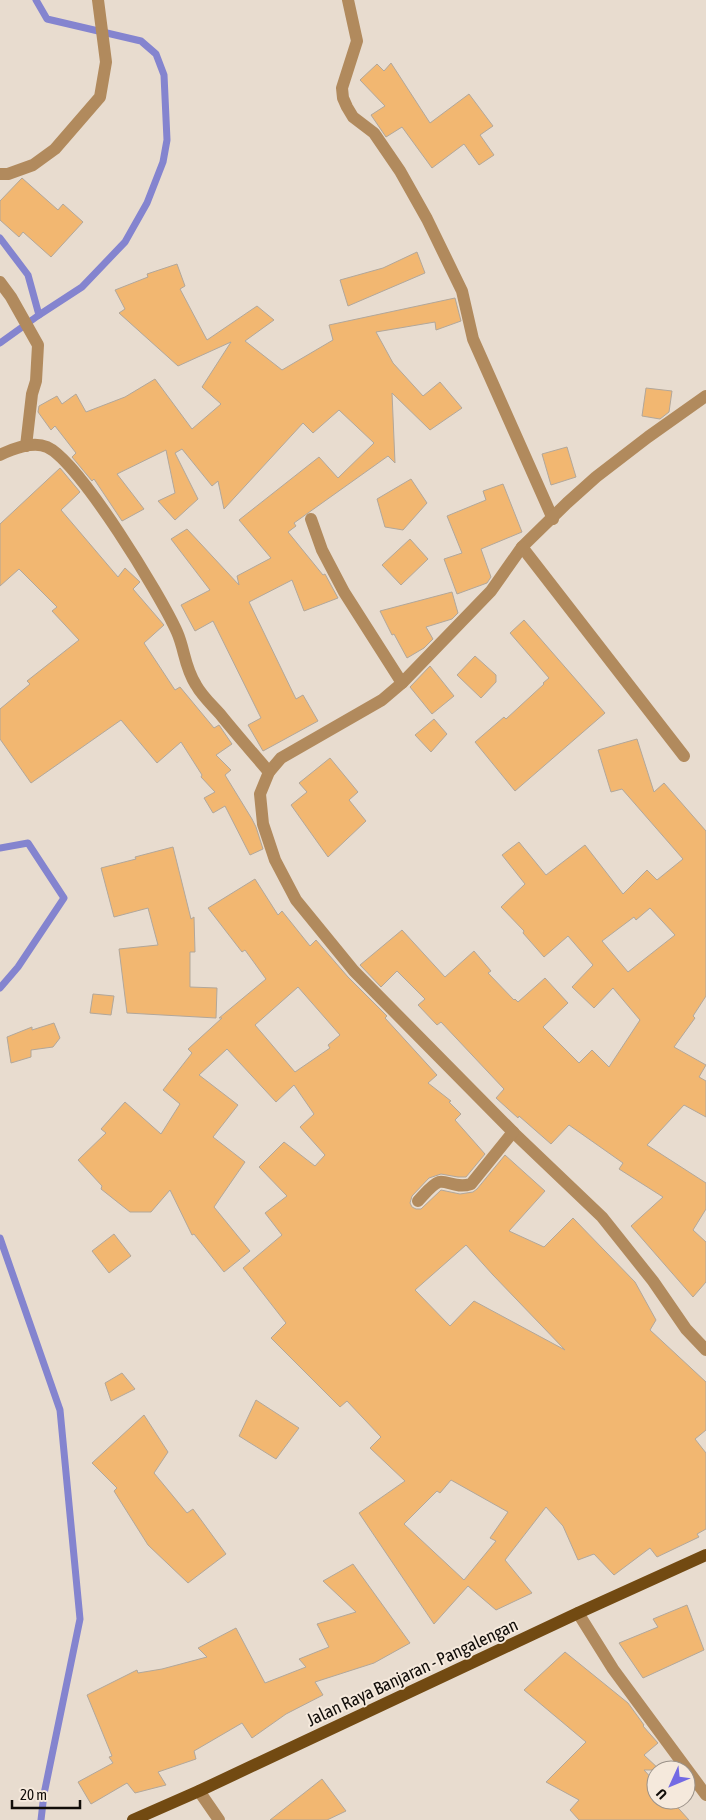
<svg xmlns="http://www.w3.org/2000/svg" width="706" height="1820" viewBox="0 0 706 1820" font-family="'Asap Condensed',sans-serif">
	<style>
		.lines { fill: none; stroke-linecap: round; stroke-linejoin: round }
		.stream { stroke: #8484cf; stroke-width: 7 }
		.building { fill: #f2b771; stroke: #b2a79a; fill-rule: evenodd }
		.street { stroke: #b18a5d; stroke-width: 12 }
		.primary { stroke: #724a12; stroke-width: 12 }
		.labels { text-anchor: middle; dominant-baseline: central; stroke-width: 4; stroke-linejoin: round; paint-order: stroke }
		.street-label { font-size: 18px; fill: #110d09; stroke: #f5e9dc }
	</style>
	<rect width="100%" height="100%" fill="#e8dccf"/>
	<g class="lines">
		<g class="stream">
			<polyline points="36,0 47,19 141,41 156,54 164,75 167,140 163,162 147,203 125,242 82,287 39,315"/>
			<polyline points="0,238 28,275 39,315 0,343"/>
			<polyline points="0,848 28,843 64,898 18,967 0,988"/>
			<polyline points="0,1238 60,1410 80,1619 44,1794 41,1820"/>
		</g>
	</g>
	<g class="building">
		<polygon points="391,63 430,123 469,94 493,126 480,135 494,155 479,165 464,144 432,168 402,127 386,137 371,115 385,106 360,80 377,64 384,71"/>
		<polygon points="22,178 58,210 63,204 83,222 51,257 23,232 19,237 0,220 0,201"/>
		<polygon points="417,252 425,273 348,306 340,280 383,268"/>
		<polygon points="177,264 185,286 180,289 207,340 257,306 274,320 245,341 282,370 333,340 329,325 455,298 461,321 436,330 435,322 376,332 393,363 423,396 440,382 462,408 430,430 392,393 395,463 388,456 294,523 296,526 288,532 323,575 325,574 338,598 304,611 292,580 249,602 296,699 303,695 318,721 263,751 248,725 261,718 213,621 195,631 181,605 210,590 171,539 187,529 239,585 237,576 271,558 239,520 319,457 338,478 374,443 339,410 313,433 303,423 224,509 218,481 212,486 182,449 175,453 198,499 175,520 158,501 175,493 166,450 117,474 144,509 122,521 94,479 92,481 72,457 76,453 55,426 51,430 38,412 39,406 57,396 62,404 76,394 86,412 125,397 155,379 192,429 221,404 202,387 231,342 178,366 119,313 125,309 115,290 148,277 147,274"/>
		<polygon points="646,388 672,391 669,412 660,419 642,416"/>
		<polygon points="567,447 576,477 551,485 542,454"/>
		<polygon points="60,468 80,492 61,510 118,577 125,568 140,582 133,589 164,625 144,643 175,690 180,687 214,728 219,725 232,744 216,755 231,770 225,775 252,819 256,827 263,849 250,855 225,806 213,813 204,798 215,792 201,777 202,775 181,742 157,763 121,720 31,783 0,739 0,709 30,684 27,681 79,640 52,611 57,607 19,569 0,586 0,524"/>
		<polygon points="411,479 427,503 403,530 385,527 377,499"/>
		<polygon points="503,484 522,532 481,549 491,577 487,583 457,594 444,559 462,553 447,516 486,500 483,491"/>
		<polygon points="410,539 428,559 401,585 382,565"/>
		<polygon points="452,592 458,613 452,619 426,627 433,639 424,648 407,658 394,634 392,635 380,611"/>
		<polygon points="524,620 605,713 515,791 475,742 504,717 506,719 544,684 543,683 549,678 510,633"/>
		<polygon points="475,656 496,675 496,682 481,698 457,675"/>
		<polygon points="430,666 454,696 432,714 410,687"/>
		<polygon points="434,719 447,734 431,752 415,735"/>
		<path d="M 637,739 L 654,792 L 664,783 L 706,831 L 706,996 L 693,1016 L 695,1018 L 674,1047 L 706,1065 L 699,1077 L 706,1081 L 706,1117 L 684,1105 L 647,1145 L 706,1183 L 706,1209 L 693,1230 L 706,1242 L 706,1282 L 693,1297 L 631,1226 L 663,1197 L 619,1169 L 623,1163 L 569,1125 L 551,1144 L 519,1116 L 518,1118 L 496,1098 L 504,1089 L 441,1022 L 437,1025 L 418,1005 L 425,999 L 397,971 L 381,987 L 360,965 L 402,930 L 445,977 L 474,951 L 491,971 L 488,973 L 514,1000 L 515,999 L 518,1002 L 545,978 L 568,1003 L 543,1027 L 579,1063 L 592,1050 L 609,1067 L 640,1020 L 613,988 L 594,1008 L 572,987 L 593,965 L 568,936 L 544,957 L 523,933 L 524,931 L 501,907 L 525,884 L 502,855 L 519,842 L 546,875 L 585,845 L 623,894 L 647,870 L 657,880 L 683,859 L 622,789 L 611,792 L 598,750 ZM 650,908 L 675,935 L 628,972 L 602,941 L 634,917 L 636,920 Z"/>
		<polygon points="330,758 358,792 349,800 366,821 328,857 291,805 307,792 299,783"/>
		<polygon points="173,847 191,919 194,917 195,952 190,952 190,987 217,988 216,1018 127,1013 119,949 158,945 148,908 114,917 101,868 136,859 135,857"/>
		<path d="M 255,879 L 278,915 L 282,911 L 310,946 L 316,940 L 348,977 L 387,1016 L 385,1018 L 437,1075 L 428,1083 L 451,1101 L 449,1102 L 461,1114 L 455,1120 L 485,1154 L 466,1177 L 458,1177 L 441,1174 L 429,1178 L 412,1196 L 410,1203 L 412,1207 L 416,1209 L 421,1209 L 441,1190 L 460,1194 L 473,1192 L 477,1189 L 505,1155 L 545,1191 L 509,1231 L 544,1247 L 573,1218 L 635,1282 L 656,1320 L 650,1330 L 706,1382 L 706,1430 L 695,1439 L 706,1453 L 706,1529 L 697,1534 L 699,1537 L 657,1557 L 650,1548 L 614,1575 L 594,1554 L 578,1560 L 563,1526 L 546,1507 L 505,1560 L 532,1593 L 496,1610 L 468,1586 L 434,1624 L 359,1513 L 405,1481 L 370,1448 L 381,1437 L 347,1401 L 340,1407 L 271,1338 L 286,1323 L 243,1268 L 282,1235 L 265,1213 L 287,1196 L 259,1167 L 284,1142 L 315,1166 L 325,1155 L 300,1127 L 314,1114 L 294,1085 L 276,1102 L 227,1049 L 199,1075 L 238,1105 L 213,1137 L 245,1162 L 214,1207 L 250,1251 L 224,1272 L 194,1234 L 192,1235 L 170,1190 L 151,1212 L 130,1212 L 101,1189 L 102,1186 L 78,1160 L 106,1133 L 101,1129 L 125,1102 L 161,1134 L 180,1104 L 163,1090 L 192,1053 L 188,1049 L 222,1018 L 219,1018 L 266,979 L 245,950 L 242,952 L 208,908 ZM 298,987 L 340,1035 L 328,1045 L 330,1048 L 295,1072 L 255,1025 ZM 466,1245 L 493,1275 L 565,1350 L 474,1301 L 450,1326 L 415,1290 ZM 451,1480 L 508,1512 L 490,1538 L 496,1541 L 464,1580 L 404,1524 L 437,1491 L 440,1493 Z"/>
		<polygon points="93,994 114,996 111,1015 90,1013"/>
		<polygon points="54,1023 60,1038 53,1047 31,1050 31,1057 11,1063 7,1037 32,1027 32,1030"/>
		<polygon points="114,1234 131,1256 109,1273 92,1251"/>
		<polygon points="122,1373 135,1389 111,1401 105,1383"/>
		<polygon points="256,1400 299,1428 276,1459 239,1436"/>
		<polygon points="144,1415 168,1452 154,1473 187,1513 193,1509 226,1554 188,1583 148,1545 114,1491 117,1488 92,1463"/>
		<polygon points="353,1564 410,1643 374,1663 315,1682 323,1695 286,1714 252,1738 242,1723 194,1751 196,1759 158,1772 166,1785 135,1793 127,1783 91,1804 78,1782 113,1763 109,1757 112,1756 87,1695 137,1670 138,1673 162,1669 207,1657 198,1648 236,1628 265,1683 306,1667 299,1659 329,1647 317,1624 356,1612 323,1581"/>
		<polygon points="687,1605 704,1650 643,1678 619,1643 658,1627 653,1619"/>
		<polygon points="565,1652 628,1703 644,1725 643,1726 658,1743 644,1755 660,1770 644,1770 656,1783 656,1800 671,1800 689,1820 579,1820 570,1810 579,1800 546,1782 586,1742 524,1690"/>
		<polygon points="322,1779 346,1811 327,1820 270,1820"/>
	</g>
	<g class="lines">
		<g class="street">
			<polyline points="348,0 357,41 342,88 343,98 347,107 353,117 374,133 400,171 427,219 462,291 473,339 553,519"/>
			<polyline points="0,174 8,174 33,165 55,149 100,97 106,62 98,0"/>
			<polyline points="0,282 11,297 38,345 36,381 32,394 26,446"/>
			<polyline points="706,396 648,437 596,477 567,503 522,547 491,591 402,683 382,700 281,758 269,772 260,794 263,824 275,860 296,900 354,971 515,1134 602,1217 653,1281 686,1329 706,1350"/>
			<path d="M 0,455 C 12,449 33,441 47,447 C 79,461 161,596 177,632 C 185,650 184,666 196,685 C 202,696 212,705 220,714 C 236,734 253,753 269,772"/>
			<polyline points="311,519 322,550 344,592 402,683"/>
			<polyline points="522,547 684,756"/>
			<path d="M 418,1201 C 423,1196 432,1184 439,1182 C 447,1180 456,1189 471,1184 L 513,1132"/>
			<polyline points="578,1613 613,1669 706,1795"/>
			<polyline points="199,1791 219,1820"/>
		</g>
		<polyline class="primary" points="133,1820 199,1791 578,1613 706,1555"/>
	</g>
	<g class="labels">
		<g class="street-label">
			<text transform="translate(412 1672) rotate(-25)">Jalan Raya Banjaran - Pangalengan</text>
		</g>
	</g>
	<g transform="translate(671 1785) rotate(226)"><circle r="24" fill="#f5e9dc" stroke="#9a9188"/>
	<path d="M0-4L9 19L0 12L-9 19Z" fill="#736ae4"/>
	<text y="-8" font-size="14" font-weight="bold" text-anchor="middle" fill="#110d09">U</text>
	</g>
	<path d="M12 1800v8h68v-8" fill="none" stroke="#110d09" stroke-width="2.5"/>
	<text x="20" y="1800" font-size="15" fill="#110d09" stroke="#f5e9dc" stroke-width="4" paint-order="stroke">20 m</text>
</svg>
